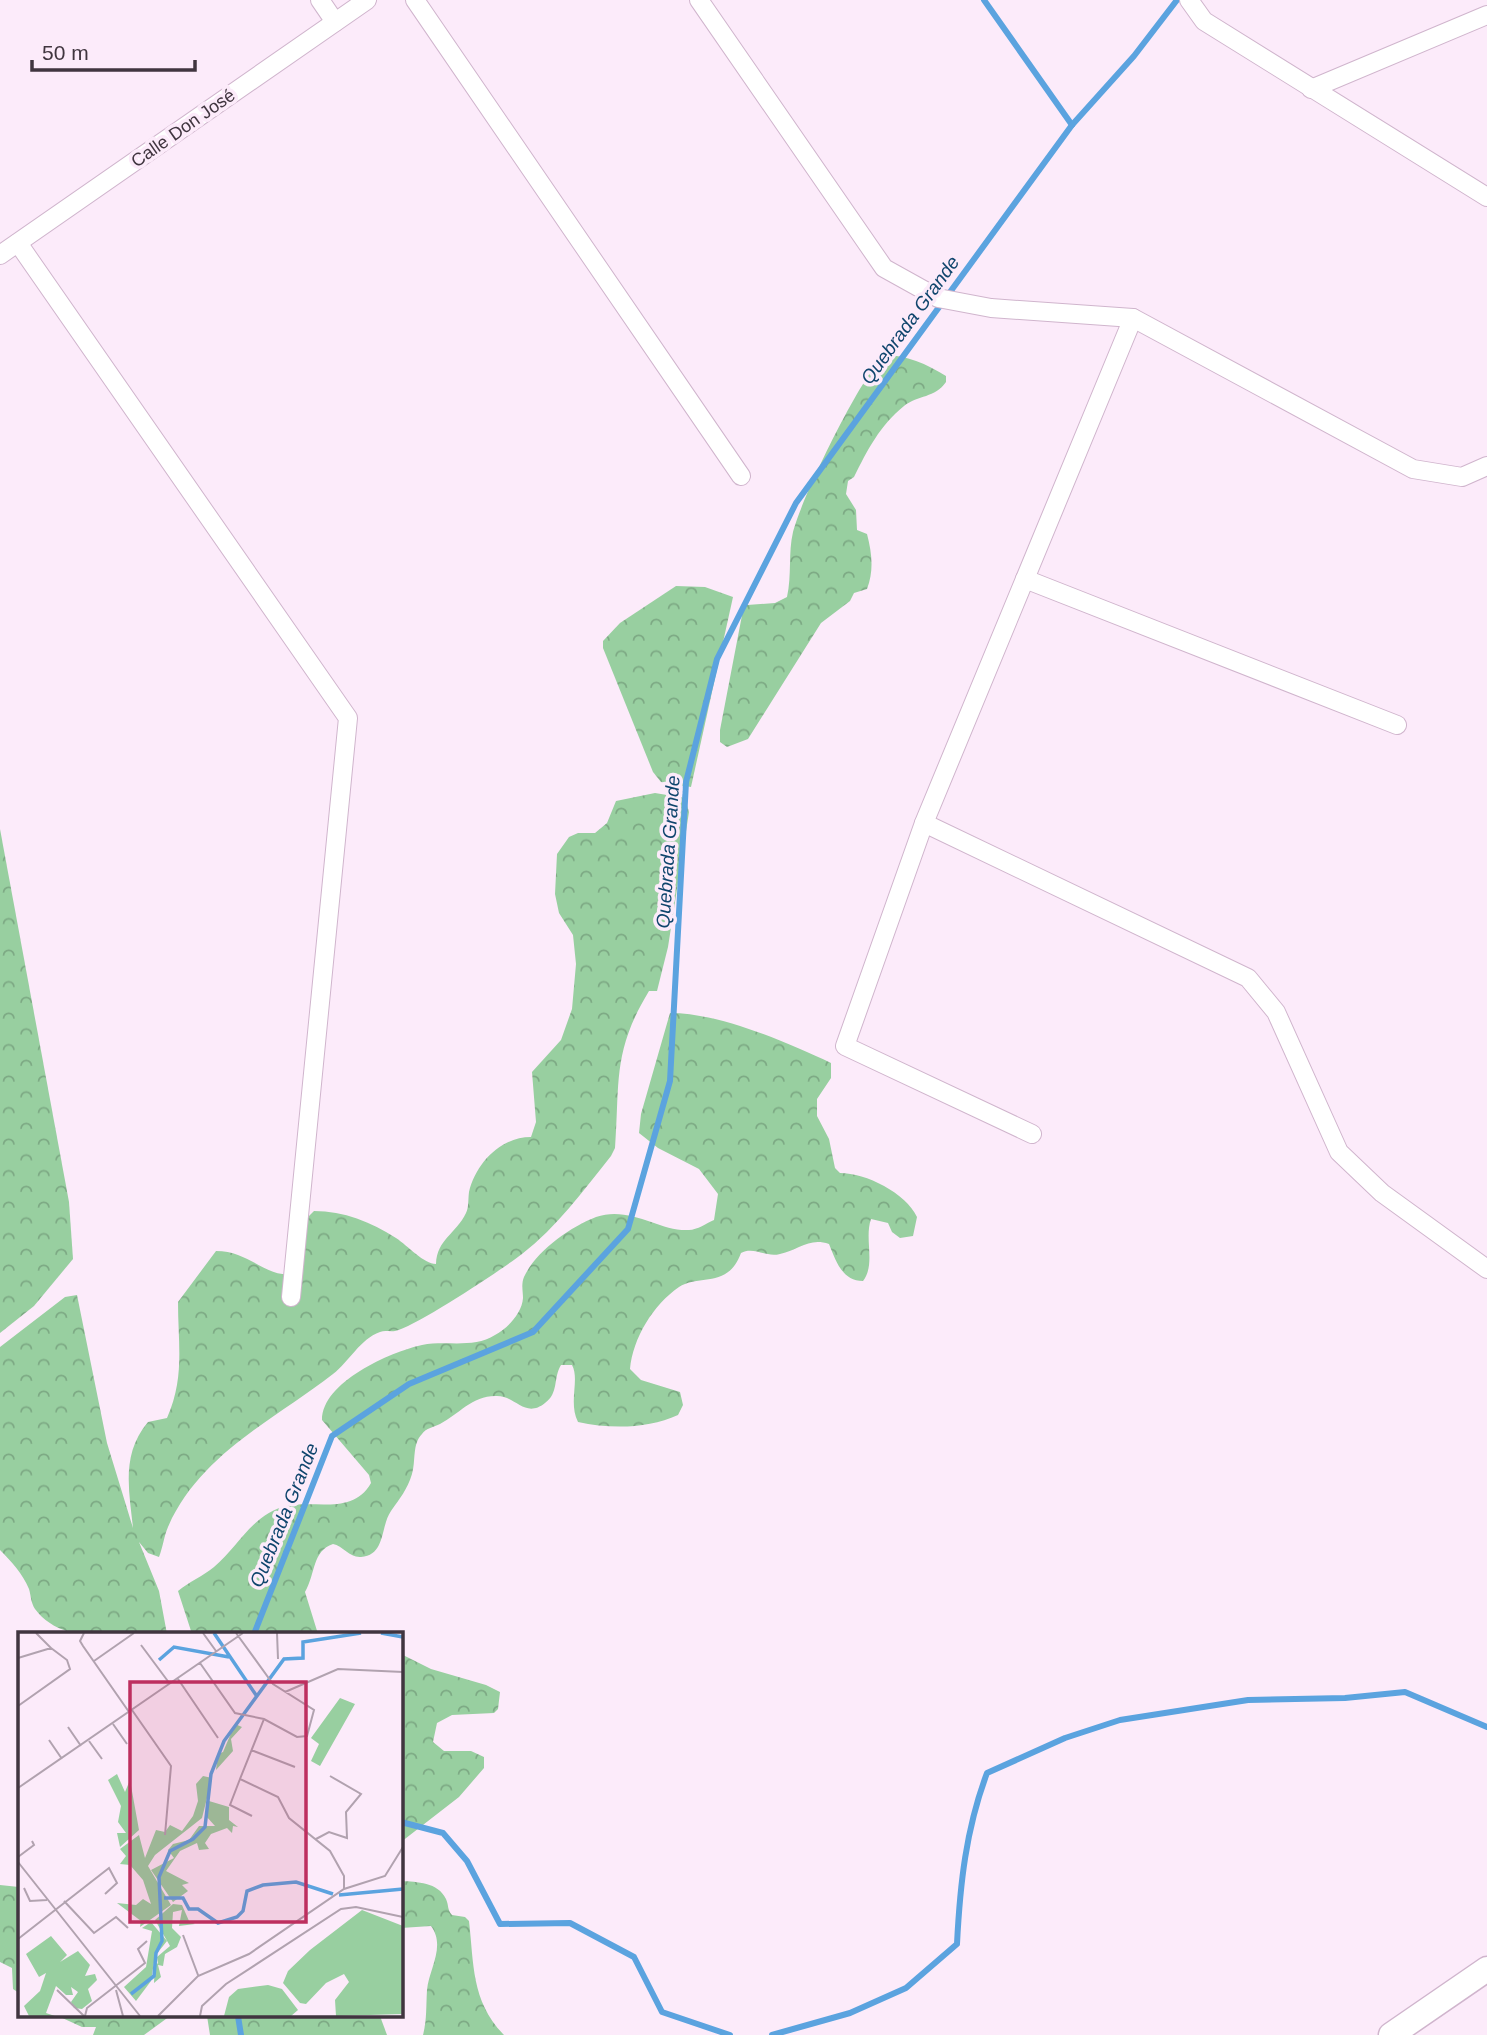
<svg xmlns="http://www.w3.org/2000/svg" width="1487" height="2035" viewBox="0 0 1487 2035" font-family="Arial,sans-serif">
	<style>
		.forest { fill: url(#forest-crowns) }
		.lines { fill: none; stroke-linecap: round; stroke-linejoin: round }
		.stream { stroke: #5ba3df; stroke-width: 6 }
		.minor-casing { stroke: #d0b5cd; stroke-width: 20 }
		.secondary-casing { stroke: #d0b5cd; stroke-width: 27 }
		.minor { stroke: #fff; stroke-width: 18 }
		.secondary { stroke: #fff; stroke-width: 24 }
		.labels { text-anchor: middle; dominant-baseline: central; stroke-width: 7; stroke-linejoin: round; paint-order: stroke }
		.street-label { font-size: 18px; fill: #40353f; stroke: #fcebfa }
		.water-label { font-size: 19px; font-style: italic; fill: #0f456d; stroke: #fcebfa }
		.inset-river { fill: none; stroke: #5ba3df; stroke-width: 3.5 }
		.inset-road { fill: none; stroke: #b1a2af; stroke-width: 2 }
		.view { fill: #bd2f5f; fill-opacity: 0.15; stroke: #bd2f5f; stroke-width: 3.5 }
		.inset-edge { fill: none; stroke: #40353f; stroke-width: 3.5 }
	</style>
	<defs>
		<pattern id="forest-crowns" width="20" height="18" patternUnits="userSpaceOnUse" patternTransform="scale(1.75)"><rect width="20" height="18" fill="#98cfa0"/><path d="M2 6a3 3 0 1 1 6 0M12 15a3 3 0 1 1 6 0" fill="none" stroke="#7da984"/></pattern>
	</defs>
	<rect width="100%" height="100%" fill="#fcebfa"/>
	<g class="forest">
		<path d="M 884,355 C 906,355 927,364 946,376 L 946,382 C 935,398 918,395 904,406 C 880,425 867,451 854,477 L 848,481 L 846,494 L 856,510 L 857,530 L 867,534 C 872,553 874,571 867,589 L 854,593 L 850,601 L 821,623 L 748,739 L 727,747 L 720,742 L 720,730 L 743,610 L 747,605 L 775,603 L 787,597 C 792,575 788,553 793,532 C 802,497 860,378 884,355 Z"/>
		<polygon points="676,586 705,587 733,597 691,787 661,782 653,772 603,648 603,641 620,623"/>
		<path d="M 655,793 L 685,798 L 689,812 L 668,947 L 657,991 L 649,991 C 612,1052 620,1082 615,1148 L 611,1156 C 583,1191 557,1227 522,1254 C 501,1270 417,1326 395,1331 C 390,1332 385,1330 380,1332 C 360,1339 349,1362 333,1374 C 274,1420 200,1454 168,1527 C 164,1536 163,1547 159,1557 L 148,1553 L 139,1542 L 159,1591 L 167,1634 C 125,1634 64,1648 35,1609 C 31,1603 31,1596 29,1589 C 23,1574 11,1561 0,1550 L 0,1347 L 65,1297 L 77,1295 L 107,1443 L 133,1528 C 129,1490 121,1454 148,1422 L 167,1418 C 185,1377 178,1345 178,1302 L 216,1251 C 250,1251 265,1278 293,1274 L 306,1219 L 314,1211 C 344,1211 371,1222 396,1238 C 408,1246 424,1264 436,1264 C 437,1239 456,1234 466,1213 C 469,1207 468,1199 469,1192 C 476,1163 501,1137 531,1137 L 536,1122 L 532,1072 L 561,1040 L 572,1009 L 576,964 L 573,935 L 559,913 L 555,894 L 557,854 L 569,837 L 578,833 L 595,833 L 607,823 L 616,801 Z"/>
		<polygon points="0,829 69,1202 73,1259 34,1306 0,1333"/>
		<path d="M 670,1013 C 720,1013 786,1042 831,1063 L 831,1078 L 817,1099 L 817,1116 L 829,1139 L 835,1168 L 840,1173 C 866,1173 906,1193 917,1217 L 913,1236 L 900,1238 L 892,1232 L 888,1223 L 871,1219 C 864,1239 876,1264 863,1281 C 842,1281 836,1261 829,1244 C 809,1237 799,1250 780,1254 C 766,1258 754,1246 741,1253 C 728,1289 699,1274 679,1287 C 653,1305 633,1338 630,1369 L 641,1380 L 680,1392 L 683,1405 L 678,1415 C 648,1429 610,1429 578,1422 C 568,1402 580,1380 572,1365 L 561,1365 C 553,1378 559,1393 545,1403 C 525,1419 516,1396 497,1396 C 473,1395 459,1414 440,1424 C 434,1427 426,1428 422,1434 C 412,1444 416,1461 412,1474 C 407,1490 400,1498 391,1511 C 380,1527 386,1555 361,1557 C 350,1558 343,1546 333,1544 C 312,1551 316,1573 305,1592 L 318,1634 L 192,1634 L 178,1591 C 189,1582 203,1576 214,1567 C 239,1546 253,1513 287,1506 C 317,1500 353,1515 371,1483 L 369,1475 L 322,1420 C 322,1382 390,1352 422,1345 C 446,1340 473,1349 495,1335 C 508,1328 522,1313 523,1298 C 523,1292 521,1284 524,1277 C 536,1251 570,1227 596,1217 C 630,1205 660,1232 689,1230 C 697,1230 707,1223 714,1220 L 718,1194 L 699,1169 L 658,1148 L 639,1133 L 641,1114 Z"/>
		<polygon points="401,1654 431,1669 486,1685 500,1692 498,1709 494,1713 452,1715 437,1723 433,1742 444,1751 471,1751 484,1757 484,1768 459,1797 401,1842"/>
		<path d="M 401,1881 C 417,1882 438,1882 446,1899 C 449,1906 447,1909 452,1915 L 465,1917 L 469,1921 C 474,1964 471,2001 504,2035 L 423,2035 C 427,2020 426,2006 427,1990 C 429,1969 446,1946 431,1926 L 401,1928 Z"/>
		<polygon points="0,1885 19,1887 19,1993 13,1989 12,1968 0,1962"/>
		<polygon points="58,2016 170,2016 144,2035 93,2035 96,2027 82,2027"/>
		<polygon points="207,2016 380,2016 387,2035 210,2035"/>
	</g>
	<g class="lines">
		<g class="stream">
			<polyline points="984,0 1072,125"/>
			<polyline points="254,1634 332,1436 409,1384 533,1332 628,1229 670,1081 686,782 717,659 796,503 1072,125 1134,56 1177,0"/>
			<polyline points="401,1822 443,1833 467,1861 500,1924 570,1923 634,1957 662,2012 730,2035"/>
			<polyline points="238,2016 241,2035"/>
			<path d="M 772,2035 L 850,2013 L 906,1988 L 957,1944 C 960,1884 966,1829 987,1773 L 1065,1738 L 1120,1720 L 1248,1700 L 1345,1698 L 1405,1692 L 1487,1727"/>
		</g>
		<g class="minor-casing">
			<g id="minor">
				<polyline points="320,0 335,22"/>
				<polyline points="415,0 741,476"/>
				<polyline points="699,0 884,268 938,298 991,308 1133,318 1413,469 1462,477 1487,466"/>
				<polyline points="1189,0 1204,21 1487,197"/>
				<polyline points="1311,89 1487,15"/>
				<polyline points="18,243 348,718 291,1297"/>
				<polyline points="0,255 367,0"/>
				<polyline points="1133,318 924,823 1248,978 1276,1012 1339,1152 1382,1193 1487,1269"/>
				<polyline points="1025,579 1397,725"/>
				<polyline points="924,823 845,1046 1032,1134"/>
			</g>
		</g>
		<g class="secondary-casing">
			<polyline id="secondary" points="1391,2035 1487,1969"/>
		</g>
		<use href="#minor" class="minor"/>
		<use href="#secondary" class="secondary"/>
	</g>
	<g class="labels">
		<g class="street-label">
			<text transform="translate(183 128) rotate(-35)">Calle Don José</text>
		</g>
		<g class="water-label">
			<text transform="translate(910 320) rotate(-54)">Quebrada Grande</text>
			<text transform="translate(668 852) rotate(-86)">Quebrada Grande</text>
			<text transform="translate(284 1515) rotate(-68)">Quebrada Grande</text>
		</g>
	</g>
	<g transform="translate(18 1632)">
		<rect width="385" height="385" fill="#fcebfa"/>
		<path d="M 322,66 L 337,72 L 302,134 L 293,129 L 301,112 L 293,106 ZM 217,92 L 224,95 L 213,107 L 215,119 L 198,138 L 200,122 L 205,120 ZM 99,142 L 107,160 L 112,148 L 121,198 L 102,215 L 99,201 L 108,201 L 100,190 L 103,174 L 90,148 ZM 185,144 L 194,146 L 184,186 L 137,223 L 130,234 L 153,273 L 122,295 L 123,289 L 99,271 L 118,273 L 125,267 L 133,272 L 125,248 L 112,233 L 102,232 L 108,224 L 102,217 L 121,203 L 127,226 L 138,198 L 147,200 L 152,193 L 164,199 L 175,184 L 180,169 L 178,152 ZM 191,169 L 211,175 L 211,188 L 220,195 L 215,194 L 214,201 L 209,196 L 193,202 L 187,211 L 191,217 L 181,218 L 179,211 L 162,219 L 148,239 L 171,251 L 164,253 L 170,259 L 155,270 L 133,238 L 156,226 L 150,218 L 155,212 L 171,208 L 181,194 L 197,194 L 188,184 ZM 155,272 L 164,273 L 171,289 L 177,292 L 161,294 L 164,278 L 155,280 L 154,296 L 163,305 L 159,315 L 147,322 L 145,334 L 140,333 L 143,345 L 136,351 L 137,329 L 140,332 L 139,325 L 152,314 L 137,288 ZM 344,278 L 385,294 L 385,382 L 318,384 L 317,368 L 331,350 L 326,342 L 308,351 L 288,372 L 282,371 L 265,351 L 270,339 L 292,318 ZM 133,290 L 149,309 L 137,324 L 133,349 L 118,369 L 106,355 L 128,335 L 134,299 L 124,296 ZM 33,304 L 49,323 L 42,330 L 60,319 L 72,333 L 67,344 L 77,342 L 79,348 L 70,357 L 74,369 L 64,377 L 56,376 L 53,370 L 60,360 L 53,355 L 55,363 L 48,363 L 38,354 L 28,381 L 37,384 L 11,384 L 6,374 L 22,359 L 28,341 L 21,345 L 8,322 ZM 250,353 L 264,357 L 280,378 L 273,384 L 206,384 L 211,365 L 220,357 Z" fill="#98cfa0"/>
		<path class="inset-river" d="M 196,1 L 238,63M 363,1 L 385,5M 141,28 L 156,15 L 211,25M 321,263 L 385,257M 146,266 L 165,266 L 171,277 L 180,277 L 200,291 L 219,285 L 225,279 L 229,259 L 245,253 L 278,250 L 315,262M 113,362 L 136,344 L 138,321 L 144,309 L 141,245 L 152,219 L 175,207 L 187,195 L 193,142 L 206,109 L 266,27 L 285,26 L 285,10 L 343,1"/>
		<path class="inset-road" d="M 66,1 L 62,9 L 65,14 L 111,80M 185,1 L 198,19M 259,1 L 260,27M 123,13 L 152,52M 0,26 L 33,16 L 18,1M 76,29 L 116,1M 182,31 L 217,81 L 246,87 L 279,105 L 289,104 L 296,78 L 255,52 L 218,1M 160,47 L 200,106M 267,60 L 320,37 L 385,40M 0,74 L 52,37 L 49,28 L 33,16M 114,78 L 153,134 L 147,203M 246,87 L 222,147 L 260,165 L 271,186 L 312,219 L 326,244 L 326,257M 95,92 L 109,112M 50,95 L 63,114M 31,108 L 44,127M 71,109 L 84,127M 233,118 L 277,135M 222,147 L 212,173 L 234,184M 0,156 L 225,1M 298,207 L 311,200 L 329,206 L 328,180 L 343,162 L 312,144M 0,225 L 16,213 L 14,209M 0,230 L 122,384M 6,256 L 12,269 L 29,268M 46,269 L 76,301 L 98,285 L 110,296M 165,303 L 180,343M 0,307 L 91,236 L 99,251 L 87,262M 39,358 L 66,384M 98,358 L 105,384M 67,384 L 69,376 L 127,331 L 120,317 L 129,309M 140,384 L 180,344 L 231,322 L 326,257 L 367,244 L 385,215M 182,384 L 184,374 L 208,352 L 323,277 L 338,275 L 385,285"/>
		<path class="view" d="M 112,50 L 288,50 L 288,290 L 112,290 Z"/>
		<rect width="385" height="385" class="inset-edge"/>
	</g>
	<path d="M32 60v10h163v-10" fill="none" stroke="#40353f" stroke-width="3.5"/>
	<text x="42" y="60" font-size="21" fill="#40353f" stroke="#fcebfa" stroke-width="5" paint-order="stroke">50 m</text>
</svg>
